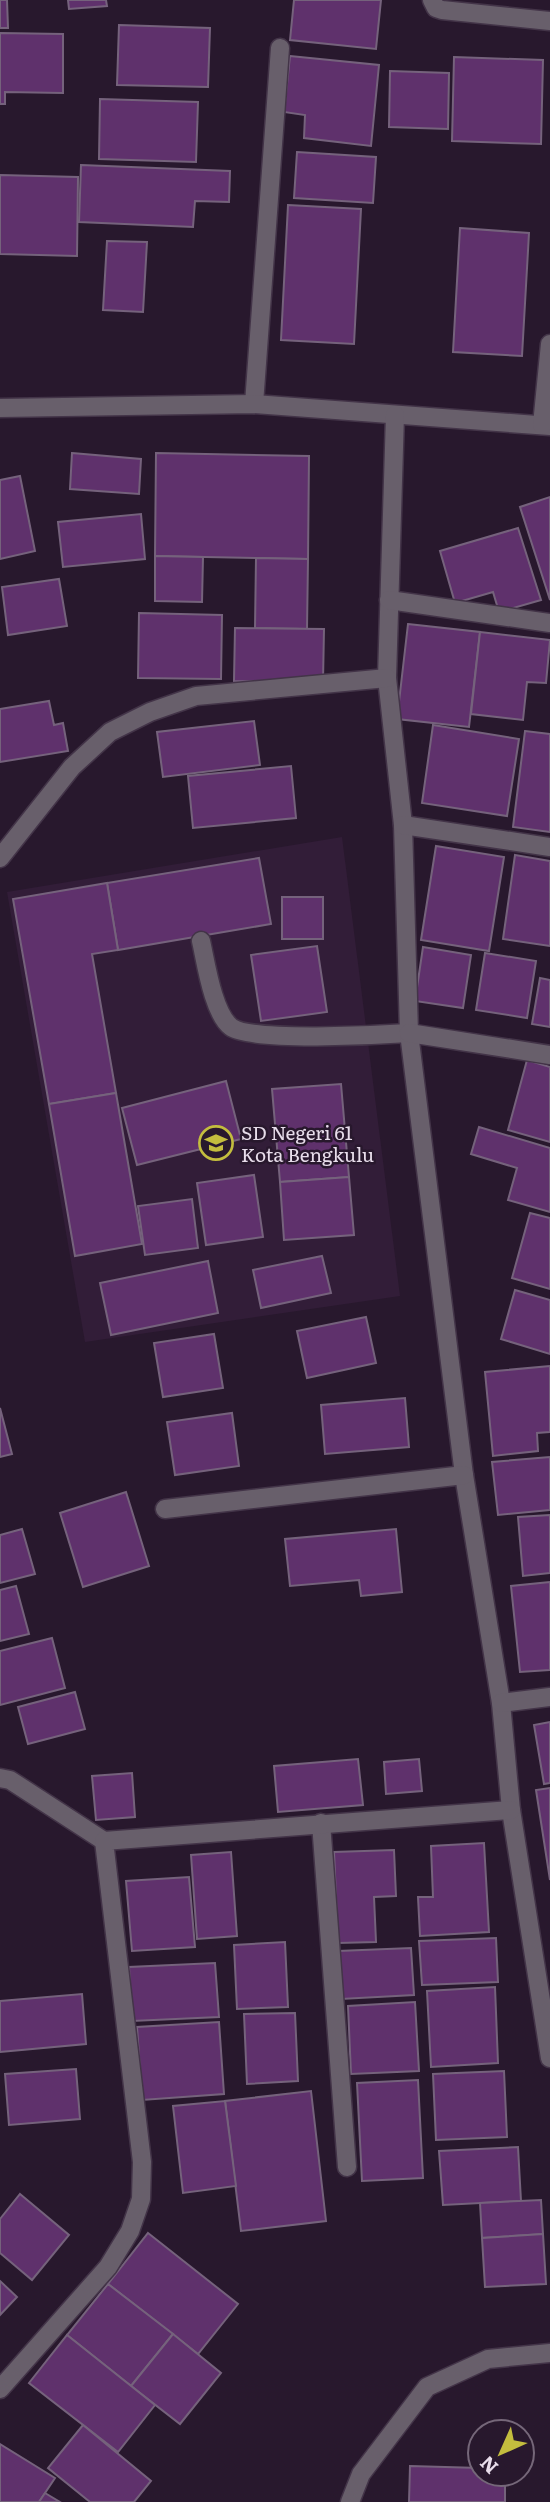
<svg xmlns="http://www.w3.org/2000/svg" width="550" height="2502" viewBox="0 0 550 2502" font-family="Literata,serif">
	<style>
		.built { fill: #321d38 }
		.building { fill: #5f316c; stroke: #75627c; stroke-width: 2 }
		.lines { fill: none; stroke-linecap: round; stroke-linejoin: round }
		.service-casing { stroke: #433448; stroke-width: 21 }
		.minor-casing { stroke: #433448; stroke-width: 21 }
		.service { stroke: #685f6b; stroke-width: 18 }
		.minor { stroke: #685f6b; stroke-width: 18 }
		.labels { text-anchor: middle; dominant-baseline: central; stroke-width: 5; stroke-linejoin: round; paint-order: stroke }
		.poi-label { font-size: 19px; fill: #e8ddeb; stroke: #28182d; text-anchor: start }
	</style>
	<rect width="100%" height="100%" fill="#28182d"/>
	<polygon class="built" points="342,837 400,1296 85,1342 7,892"/>
	<g class="building">
		<polygon points="0,0 7,0 8,28 0,28"/>
		<polygon points="68,0 106,0 107,6 69,9"/>
		<polygon points="294,0 381,0 376,49 290,40"/>
		<polygon points="119,25 210,28 208,87 117,85"/>
		<polygon points="0,33 63,34 63,93 5,92 5,104 0,104"/>
		<polygon points="290,56 379,65 371,146 304,138 305,115 284,112"/>
		<polygon points="454,57 543,60 541,144 452,141"/>
		<polygon points="390,71 449,73 448,129 389,127"/>
		<polygon points="100,99 198,102 196,162 99,159"/>
		<polygon points="297,152 376,157 373,203 294,198"/>
		<polygon points="81,165 230,171 229,202 195,201 193,227 79,222"/>
		<polygon points="0,175 78,177 77,256 0,254"/>
		<polygon points="288,205 361,209 354,344 281,340"/>
		<polygon points="460,228 529,233 522,356 453,352"/>
		<polygon points="107,241 147,242 143,312 103,310"/>
		<polygon points="72,453 141,459 139,494 70,489"/>
		<polygon points="156,453 309,456 308,559 155,556"/>
		<polygon points="20,476 35,551 0,559 0,480"/>
		<polygon points="550,497 550,600 520,507"/>
		<polygon points="141,514 145,559 63,567 58,522"/>
		<polygon points="518,528 541,600 499,612 493,592 455,603 440,551"/>
		<polygon points="155,556 203,557 202,602 155,601"/>
		<polygon points="256,558 308,559 307,629 255,628"/>
		<polygon points="59,579 67,626 8,635 2,587"/>
		<polygon points="139,613 222,615 221,679 138,678"/>
		<polygon points="408,624 480,632 469,727 397,719"/>
		<polygon points="235,628 324,629 323,682 234,681"/>
		<polygon points="480,632 550,640 546,683 527,682 523,720 471,714"/>
		<polygon points="49,701 54,725 63,723 68,751 0,762 0,709"/>
		<polygon points="254,721 260,765 163,777 157,732"/>
		<polygon points="433,725 519,739 507,816 422,803"/>
		<polygon points="525,731 550,734 550,832 513,827"/>
		<polygon points="291,766 296,818 193,828 188,776"/>
		<polygon points="436,846 504,857 489,951 421,940"/>
		<polygon points="515,855 550,861 550,946 503,939"/>
		<polygon points="259,858 271,924 118,950 107,883"/>
		<polygon points="107,883 118,950 92,954 116,1093 49,1104 13,899"/>
		<rect x="282" y="897" width="41" height="42"/>
		<polygon points="317,946 327,1012 261,1021 251,955"/>
		<polygon points="423,947 471,955 463,1008 415,1001"/>
		<polygon points="485,953 536,961 527,1018 476,1010"/>
		<polygon points="540,978 550,980 550,1027 532,1024"/>
		<polygon points="527,1060 550,1067 550,1142 508,1130"/>
		<polygon points="226,1081 241,1139 137,1165 122,1108"/>
		<polygon points="341,1084 349,1177 280,1182 272,1089"/>
		<polygon points="116,1093 142,1244 75,1256 49,1104"/>
		<polygon points="479,1127 550,1148 550,1212 508,1200 517,1168 471,1154"/>
		<polygon points="254,1175 263,1237 206,1245 197,1183"/>
		<polygon points="349,1177 354,1235 284,1240 280,1182"/>
		<polygon points="192,1199 198,1248 145,1255 138,1206"/>
		<polygon points="530,1213 550,1218 550,1289 512,1278"/>
		<polygon points="322,1256 331,1293 261,1308 253,1270"/>
		<polygon points="208,1261 218,1313 111,1335 100,1283"/>
		<polygon points="515,1290 550,1300 550,1354 501,1339"/>
		<polygon points="366,1317 376,1363 307,1378 297,1331"/>
		<polygon points="214,1334 223,1388 163,1397 154,1343"/>
		<polygon points="550,1366 550,1432 537,1433 538,1451 493,1456 485,1372"/>
		<polygon points="405,1398 409,1447 325,1454 321,1405"/>
		<polygon points="0,1408 12,1454 0,1457"/>
		<polygon points="232,1413 239,1466 175,1475 167,1422"/>
		<polygon points="550,1457 550,1510 498,1515 492,1462"/>
		<polygon points="126,1492 149,1566 83,1587 60,1513"/>
		<polygon points="550,1515 550,1573 523,1576 518,1517"/>
		<polygon points="22,1529 35,1574 0,1583 0,1535"/>
		<polygon points="396,1529 402,1592 361,1596 359,1580 290,1586 285,1539"/>
		<polygon points="550,1582 550,1670 520,1672 511,1586"/>
		<polygon points="16,1586 29,1634 0,1641 0,1590"/>
		<polygon points="52,1638 65,1688 0,1705 0,1651"/>
		<polygon points="75,1692 85,1729 28,1744 18,1707"/>
		<polygon points="550,1722 550,1783 544,1784 534,1725"/>
		<polygon points="358,1759 363,1805 278,1812 274,1766"/>
		<polygon points="419,1759 422,1791 386,1794 384,1762"/>
		<polygon points="132,1773 135,1817 96,1820 92,1776"/>
		<polygon points="550,1788 550,1880 536,1790"/>
		<polygon points="484,1843 489,1932 420,1936 418,1897 433,1897 431,1846"/>
		<polygon points="394,1850 396,1896 374,1897 376,1942 338,1943 334,1852"/>
		<polygon points="231,1852 237,1936 197,1939 191,1855"/>
		<polygon points="189,1877 195,1947 132,1951 126,1881"/>
		<polygon points="496,1938 498,1982 422,1985 419,1941"/>
		<polygon points="285,1942 288,2007 237,2009 234,1945"/>
		<polygon points="411,1948 414,1995 341,1999 338,1951"/>
		<polygon points="215,1963 219,2017 132,2021 129,1967"/>
		<polygon points="495,1987 498,2063 431,2067 427,1991"/>
		<polygon points="82,1994 86,2044 0,2052 0,2001"/>
		<polygon points="415,2002 419,2071 351,2074 348,2006"/>
		<polygon points="295,2013 298,2081 247,2084 244,2014"/>
		<polygon points="219,2022 224,2094 142,2100 137,2027"/>
		<polygon points="76,2069 80,2119 9,2125 5,2074"/>
		<polygon points="504,2071 507,2137 436,2140 433,2074"/>
		<polygon points="418,2080 423,2178 362,2181 357,2083"/>
		<polygon points="311,2091 326,2221 241,2231 225,2101"/>
		<polygon points="225,2101 236,2186 183,2193 173,2106"/>
		<polygon points="518,2147 521,2201 443,2205 439,2151"/>
		<polygon points="20,2194 69,2235 32,2280 0,2253 0,2219"/>
		<polygon points="541,2200 543,2234 482,2238 480,2203"/>
		<polygon points="148,2233 238,2304 198,2354 108,2284"/>
		<polygon points="543,2234 546,2284 485,2287 482,2238"/>
		<polygon points="0,2281 17,2297 0,2315"/>
		<polygon points="108,2284 173,2334 131,2386 67,2335"/>
		<polygon points="173,2334 221,2373 180,2424 131,2386"/>
		<polygon points="67,2335 155,2405 118,2452 29,2383"/>
		<polygon points="83,2425 151,2481 134,2502 90,2502 48,2468"/>
		<polygon points="0,2444 55,2478 39,2502 0,2502"/>
		<polygon points="410,2466 480,2468 480,2474 505,2474 505,2502 409,2502"/>
		<polygon points="45,2493 60,2502 39,2502"/>
	</g>
	<g class="lines">
		<g class="service-casing">
			<path id="service" d="M 201,941 C 206,963 213,1013 231,1027 C 251,1042 380,1035 409,1033"/>
		</g>
		<g class="minor-casing">
			<g id="minor">
				<polyline points="432,0 436,8 442,10 550,21"/>
				<polyline points="254,404 280,48"/>
				<polyline points="0,408 254,404 550,426"/>
				<polyline points="395,415 387,678 403,825 409,1033 464,1475 501,1703 511,1810 550,2058"/>
				<polyline points="542,425 550,344"/>
				<polyline points="389,600 550,623"/>
				<polyline points="403,825 550,847"/>
				<polyline points="0,858 72,767 110,732 150,712 196,696 387,678"/>
				<polyline points="409,1033 550,1055"/>
				<polyline points="165,1509 464,1475"/>
				<polyline points="501,1703 550,1697"/>
				<polyline points="0,1778 10,1780 104,1841"/>
				<polyline points="321,1823 347,2167"/>
				<polyline points="0,2389 108,2267 130,2231 141,2199 142,2162 104,1841 511,1810"/>
				<polyline points="350,2502 361,2474 427,2387 488,2359 550,2353"/>
			</g>
		</g>
		<use href="#service" class="service"/>
		<use href="#minor" class="minor"/>
	</g>
	<defs>
		<g id="school-ring" transform="scale(1.75)"><circle r="9.5" fill="#28182d" stroke="#c3bd3e" stroke-width="1.5"/><path d="M0-5L7-2L0 1L-7-2ZM-4 1L0 2.5L4 1V4Q0 6-4 4Z" fill="#c3bd3e"/></g>
	</defs>
	<g fill-rule="evenodd">
		<use href="#school-ring" x="216" y="1143"/>
	</g>
	<g class="labels">
		<g class="poi-label">
			<text x="241" y="1132">SD Negeri 61<tspan x="241" dy="22">Kota Bengkulu</tspan></text>
		</g>
	</g>
	<g transform="translate(501 2453) rotate(225)"><circle r="33" fill="#28182d" stroke="#756779" stroke-width="2"/>
	<path d="M0-5L12 26L0 18L-12 26Z" fill="#c3bd3e"/>
	<text y="-10" font-size="19" font-weight="bold" text-anchor="middle" fill="#e8ddeb">N</text>
	</g>
</svg>
